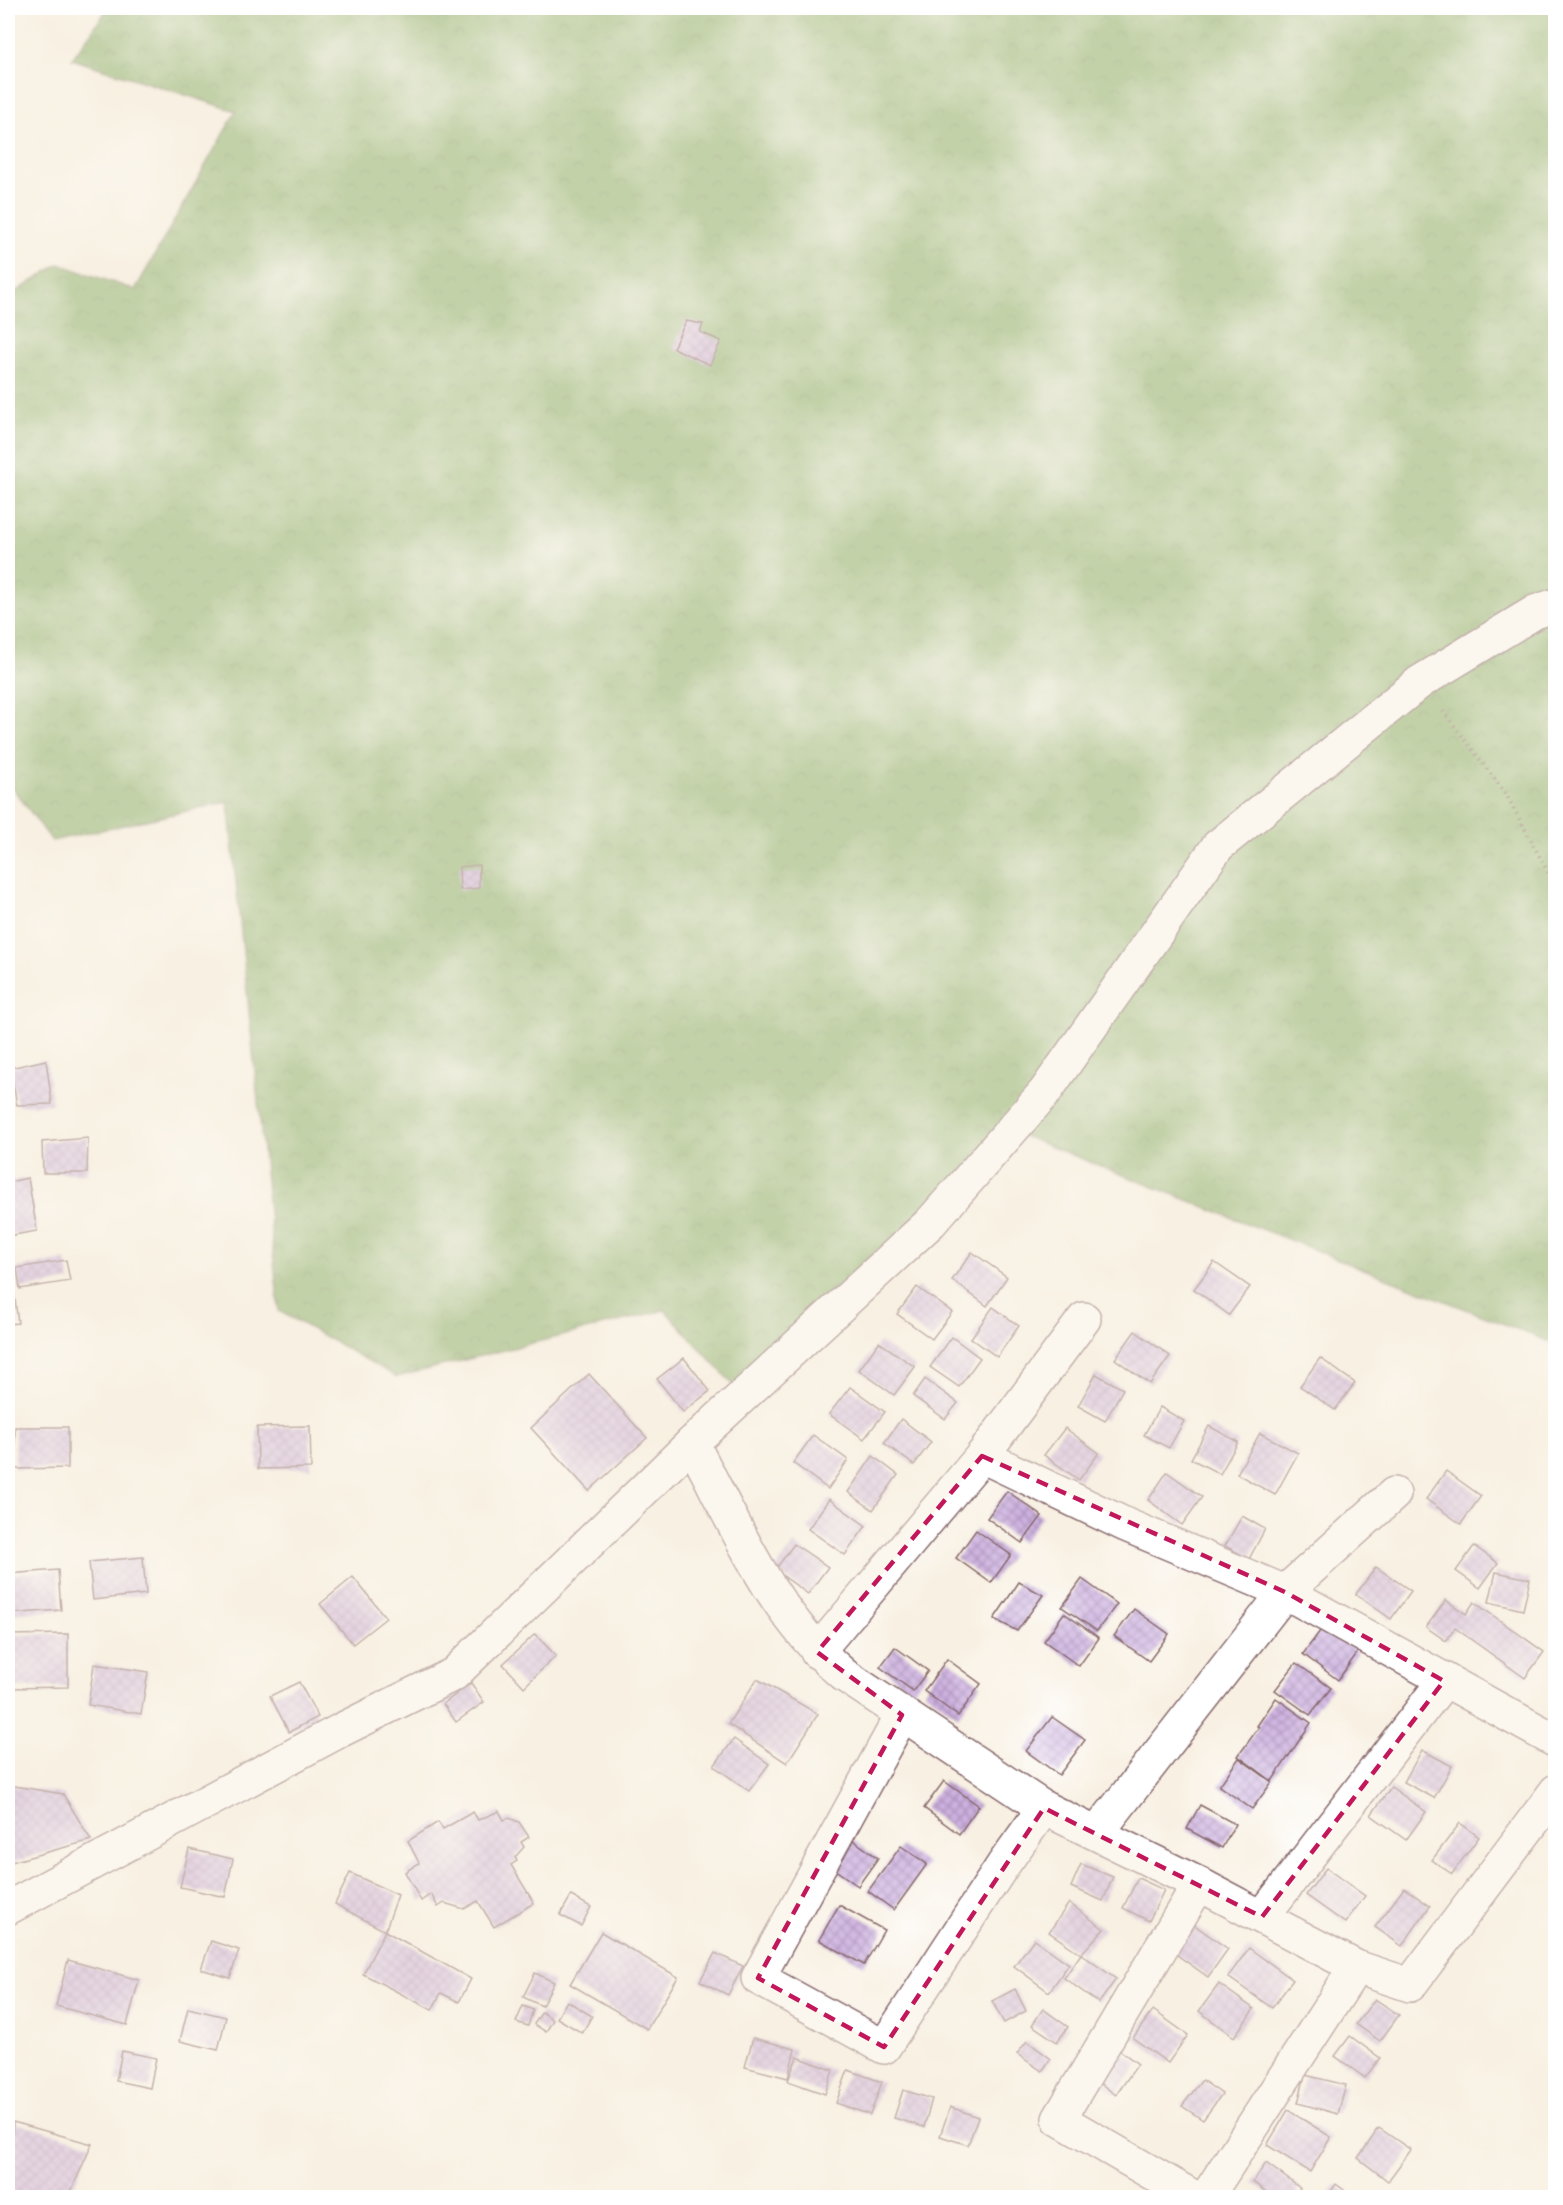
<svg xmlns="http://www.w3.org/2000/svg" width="1563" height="2205" viewBox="0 0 1563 2205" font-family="Dekko,sans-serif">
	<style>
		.forest { fill: url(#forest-crowns); stroke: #666648; stroke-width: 1.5 }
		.building { fill: url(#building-cross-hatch) }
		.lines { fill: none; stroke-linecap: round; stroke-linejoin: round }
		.minor-casing { stroke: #87686b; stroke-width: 36 }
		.path { stroke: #87686b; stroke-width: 4; stroke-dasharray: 1.5 4.5; stroke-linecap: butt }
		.minor { stroke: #fff; stroke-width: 33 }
		.marked { fill: none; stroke: #c2185b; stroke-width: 4.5; stroke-dasharray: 12 8; stroke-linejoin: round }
	</style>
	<defs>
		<pattern id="forest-crowns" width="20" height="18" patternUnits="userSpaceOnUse" patternTransform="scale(1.5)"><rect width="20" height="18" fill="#83ac64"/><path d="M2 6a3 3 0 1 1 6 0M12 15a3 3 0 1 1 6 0" fill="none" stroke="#6d8b53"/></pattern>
		<pattern id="building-cross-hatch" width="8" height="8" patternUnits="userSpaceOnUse" patternTransform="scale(1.5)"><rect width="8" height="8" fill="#cdb1e0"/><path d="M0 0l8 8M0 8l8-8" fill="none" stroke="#a88fb6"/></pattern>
	</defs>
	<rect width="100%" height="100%" fill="#fff"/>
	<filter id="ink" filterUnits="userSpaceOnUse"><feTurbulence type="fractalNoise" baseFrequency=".0167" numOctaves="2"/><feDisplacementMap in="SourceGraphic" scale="12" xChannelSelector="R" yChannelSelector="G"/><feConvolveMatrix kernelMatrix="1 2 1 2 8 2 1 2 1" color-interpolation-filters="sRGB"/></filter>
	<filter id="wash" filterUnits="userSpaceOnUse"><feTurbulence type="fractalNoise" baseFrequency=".008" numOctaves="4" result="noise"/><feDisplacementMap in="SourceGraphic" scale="24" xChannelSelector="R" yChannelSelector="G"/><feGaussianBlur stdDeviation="1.35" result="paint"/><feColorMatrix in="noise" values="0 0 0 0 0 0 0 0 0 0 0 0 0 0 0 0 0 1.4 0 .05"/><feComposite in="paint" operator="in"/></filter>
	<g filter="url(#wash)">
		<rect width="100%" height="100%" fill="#f8f0e2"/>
		<polygon class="forest" points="108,8 1555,8 1555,1344 1021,1135 737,1389 665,1310 397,1377 279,1311 228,802 52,841 8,782 8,297 59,264 135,290 236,111 72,59"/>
		<g id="blocks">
			<g class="building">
				<polygon points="686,321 703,324 700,332 721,341 710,365 673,348"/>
				<polygon points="479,865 479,888 460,890 459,867"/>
				<polygon points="46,1060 52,1104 17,1105 10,1068"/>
				<polygon points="88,1138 87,1173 43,1173 42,1142"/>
				<polygon points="28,1178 37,1231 8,1236 8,1182"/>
				<polygon points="972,1252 1007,1277 987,1306 952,1280"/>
				<polygon points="66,1260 70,1281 20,1289 17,1268"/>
				<polygon points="1214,1262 1250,1287 1229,1315 1194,1289"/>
				<polygon points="12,1275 18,1323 8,1324 8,1276"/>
				<polygon points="917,1287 952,1312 932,1339 897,1314"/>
				<polygon points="993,1307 1019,1326 997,1357 971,1338"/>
				<polygon points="1135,1331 1170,1356 1150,1384 1115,1359"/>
				<polygon points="952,1337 980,1358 959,1387 930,1367"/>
				<polygon points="879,1342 915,1367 894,1395 859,1370"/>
				<polygon points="684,1358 710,1391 683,1412 657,1379"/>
				<polygon points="1320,1358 1355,1383 1335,1410 1300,1386"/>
				<polygon points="589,1374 647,1438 589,1491 531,1428"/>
				<polygon points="1096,1374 1123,1389 1105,1421 1078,1406"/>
				<polygon points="925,1379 958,1403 945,1419 913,1396"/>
				<polygon points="850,1387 885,1412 864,1439 829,1414"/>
				<polygon points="1160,1407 1184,1421 1169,1448 1144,1435"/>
				<polygon points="901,1419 931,1442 914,1465 884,1443"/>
				<polygon points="310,1426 311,1468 258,1469 257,1427"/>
				<polygon points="1209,1426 1238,1442 1220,1474 1191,1459"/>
				<polygon points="15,1427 68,1427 68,1468 15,1469"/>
				<polygon points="1065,1428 1099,1453 1079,1480 1044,1455"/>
				<polygon points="1260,1433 1298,1453 1275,1495 1237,1474"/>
				<polygon points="813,1435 848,1460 828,1489 793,1463"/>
				<polygon points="873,1456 898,1475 873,1510 848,1492"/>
				<polygon points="1446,1471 1481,1496 1461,1524 1426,1499"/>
				<polygon points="1167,1472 1202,1497 1182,1525 1148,1500"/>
				<polygon points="1007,1491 1042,1516 1022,1543 987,1518"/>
				<polygon points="829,1499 866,1526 845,1555 808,1529"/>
				<polygon points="1242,1516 1265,1529 1249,1559 1225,1546"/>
				<polygon points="976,1530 1011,1555 991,1583 956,1558"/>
				<polygon points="794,1544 828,1567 808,1594 775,1570"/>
				<polygon points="1474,1546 1498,1563 1480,1588 1456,1571"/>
				<polygon points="143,1557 146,1594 93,1600 89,1562"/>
				<polygon points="1376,1567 1411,1591 1391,1619 1356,1594"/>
				<polygon points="58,1570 61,1610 8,1614 8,1574"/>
				<polygon points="1496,1572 1530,1579 1523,1610 1489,1602"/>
				<polygon points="353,1577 386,1618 353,1644 320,1604"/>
				<polygon points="1082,1579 1117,1604 1097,1631 1062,1607"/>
				<polygon points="1019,1582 1043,1595 1017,1631 994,1619"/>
				<polygon points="1446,1600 1466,1614 1474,1602 1544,1652 1525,1678 1455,1628 1446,1641 1426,1627"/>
				<polygon points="1134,1609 1169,1634 1149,1661 1114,1636"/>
				<polygon points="1064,1613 1099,1638 1079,1666 1044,1641"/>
				<polygon points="1323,1627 1358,1652 1338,1680 1303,1654"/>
				<polygon points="68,1634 68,1687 8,1688 8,1635"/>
				<polygon points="535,1634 556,1656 524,1687 503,1664"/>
				<polygon points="895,1647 928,1671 913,1691 880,1667"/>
				<polygon points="947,1659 981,1684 958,1716 924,1691"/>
				<polygon points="1296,1663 1331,1688 1310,1715 1275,1690"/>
				<polygon points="94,1664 148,1672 141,1714 88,1705"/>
				<polygon points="757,1679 818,1714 787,1763 728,1724"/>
				<polygon points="299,1682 318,1717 289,1732 270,1696"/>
				<polygon points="471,1683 484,1702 456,1722 443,1704"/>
				<polygon points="1276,1698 1311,1723 1272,1781 1238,1756 1259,1727 1257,1726"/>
				<polygon points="1052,1717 1085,1740 1059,1775 1026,1751"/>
				<polygon points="734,1739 769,1764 749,1791 714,1766"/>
				<polygon points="1422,1750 1452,1766 1434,1798 1404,1782"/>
				<polygon points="1239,1758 1272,1782 1252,1809 1219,1786"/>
				<polygon points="944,1781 979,1806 959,1834 924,1808"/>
				<polygon points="8,1785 63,1794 91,1840 8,1863"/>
				<polygon points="1391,1787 1426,1812 1406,1840 1371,1815"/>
				<polygon points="1200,1805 1235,1824 1222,1848 1187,1829"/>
				<polygon points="499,1811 504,1820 509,1818 519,1822 529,1837 521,1842 524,1847 515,1857 517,1861 511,1865 534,1903 494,1927 478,1901 464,1909 444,1903 438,1907 431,1894 421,1901 405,1872 419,1863 408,1841 438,1822 443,1829 473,1812 478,1820"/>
				<polygon points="1460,1823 1479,1837 1452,1874 1432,1860"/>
				<polygon points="843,1833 878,1858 858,1886 823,1861"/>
				<polygon points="901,1846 927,1864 894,1910 868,1891"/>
				<polygon points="189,1849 233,1859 225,1897 180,1887"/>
				<polygon points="1081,1864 1113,1877 1103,1901 1071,1887"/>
				<polygon points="1326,1868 1365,1896 1345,1923 1306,1895"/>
				<polygon points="350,1873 398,1895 385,1931 335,1904"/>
				<polygon points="1138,1878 1164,1890 1149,1921 1123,1908"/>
				<polygon points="1404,1888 1430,1906 1402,1946 1375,1927"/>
				<polygon points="571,1896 591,1907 581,1926 560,1915"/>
				<polygon points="1069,1903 1104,1929 1081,1954 1049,1932"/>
				<polygon points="839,1905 884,1930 864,1965 819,1940"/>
				<polygon points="1193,1924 1228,1949 1208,1977 1173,1952"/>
				<polygon points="385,1931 471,1979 459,2002 441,1993 432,2010 363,1974"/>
				<polygon points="601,1932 678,1977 647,2029 570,1984"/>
				<polygon points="1034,1939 1069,1964 1049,1992 1014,1966"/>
				<polygon points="211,1941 239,1950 230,1978 201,1969"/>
				<polygon points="1249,1948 1293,1980 1272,2008 1228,1977"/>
				<polygon points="715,1953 743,1966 728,1995 700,1981"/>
				<polygon points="1081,1954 1116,1979 1099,2003 1064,1978"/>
				<polygon points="68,1960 139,1980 127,2025 56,2006"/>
				<polygon points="535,1973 554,1982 542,2006 523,1997"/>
				<polygon points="1219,1984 1254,2009 1234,2037 1199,2011"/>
				<polygon points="1015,1989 1026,2011 1004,2023 992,2001"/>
				<polygon points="1375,1999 1399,2015 1380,2041 1356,2024"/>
				<polygon points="567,2001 592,2016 582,2033 557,2018"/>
				<polygon points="523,2006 533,2010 528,2026 516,2022"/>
				<polygon points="188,2008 226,2017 218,2050 180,2041"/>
				<polygon points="1043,2009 1068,2027 1057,2042 1032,2025"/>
				<polygon points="1153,2010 1188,2035 1168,2063 1133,2038"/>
				<polygon points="542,2012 553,2020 546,2032 534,2024"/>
				<polygon points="1350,2036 1380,2058 1365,2078 1335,2056"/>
				<polygon points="753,2038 795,2049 788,2078 745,2067"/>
				<polygon points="1027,2041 1051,2059 1042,2071 1017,2054"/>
				<polygon points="1115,2047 1138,2064 1116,2095 1093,2078"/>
				<polygon points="122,2051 156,2058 150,2088 116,2081"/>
				<polygon points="797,2057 833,2070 825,2094 788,2081"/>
				<polygon points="848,2070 882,2082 870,2115 836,2103"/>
				<polygon points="1305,2075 1346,2085 1338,2114 1298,2103"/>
				<polygon points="1202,2080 1222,2094 1203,2120 1182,2106"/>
				<polygon points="903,2090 932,2099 924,2127 894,2118"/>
				<polygon points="950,2107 978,2117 968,2145 940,2136"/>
				<polygon points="1288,2110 1331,2137 1310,2172 1267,2145"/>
				<polygon points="13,2122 92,2144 68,2198 32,2198 8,2193"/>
				<polygon points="1379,2128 1411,2150 1388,2181 1358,2158"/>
				<polygon points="1266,2163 1300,2188 1294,2198 1274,2198 1253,2182"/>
				<polygon points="1336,2184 1355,2198 1326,2198"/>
			</g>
		</g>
	</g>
	<g filter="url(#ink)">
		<use href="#blocks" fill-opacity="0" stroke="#87686b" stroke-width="1.5"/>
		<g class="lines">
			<g class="minor-casing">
				<g id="minor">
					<path d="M 692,1443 C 737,1527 770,1612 844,1675 L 1044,1808 L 1199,1884 L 1356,1967 L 1410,1985 L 1556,1791"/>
					<polyline points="982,1456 1126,1525 1285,1592 1556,1741"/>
					<polyline points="817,1652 982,1456 1084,1319"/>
					<polyline points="902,1715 758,1978 884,2047 1003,1865 1044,1808"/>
					<polyline points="1097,1833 1285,1592 1394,1494"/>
					<polyline points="8,1908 341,1730 454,1674 692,1443 931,1222 1045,1092 1218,846 1420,682 1535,612 1556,605"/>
					<polyline points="1262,1917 1444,1681"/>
					<polyline points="1195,2198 1059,2119 1199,1884"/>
					<polyline points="1206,2198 1356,1967"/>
				</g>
			</g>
			<polyline class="path" points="1443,711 1506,794 1556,887"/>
			<use href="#minor" class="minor"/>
		</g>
	</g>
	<path d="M0 0H1563V2205H0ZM 982,1456 L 1285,1592 L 1444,1681 L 1262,1917 L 1044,1808 L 884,2047 L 758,1978 L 902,1715 L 817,1652 Z" fill="#f8f0e2" fill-opacity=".55" fill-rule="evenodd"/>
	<path class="marked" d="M 982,1456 L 1285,1592 L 1444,1681 L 1262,1917 L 1044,1808 L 884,2047 L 758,1978 L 902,1715 L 817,1652 Z"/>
	<rect width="1563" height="2205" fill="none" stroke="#fff" stroke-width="30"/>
</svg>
